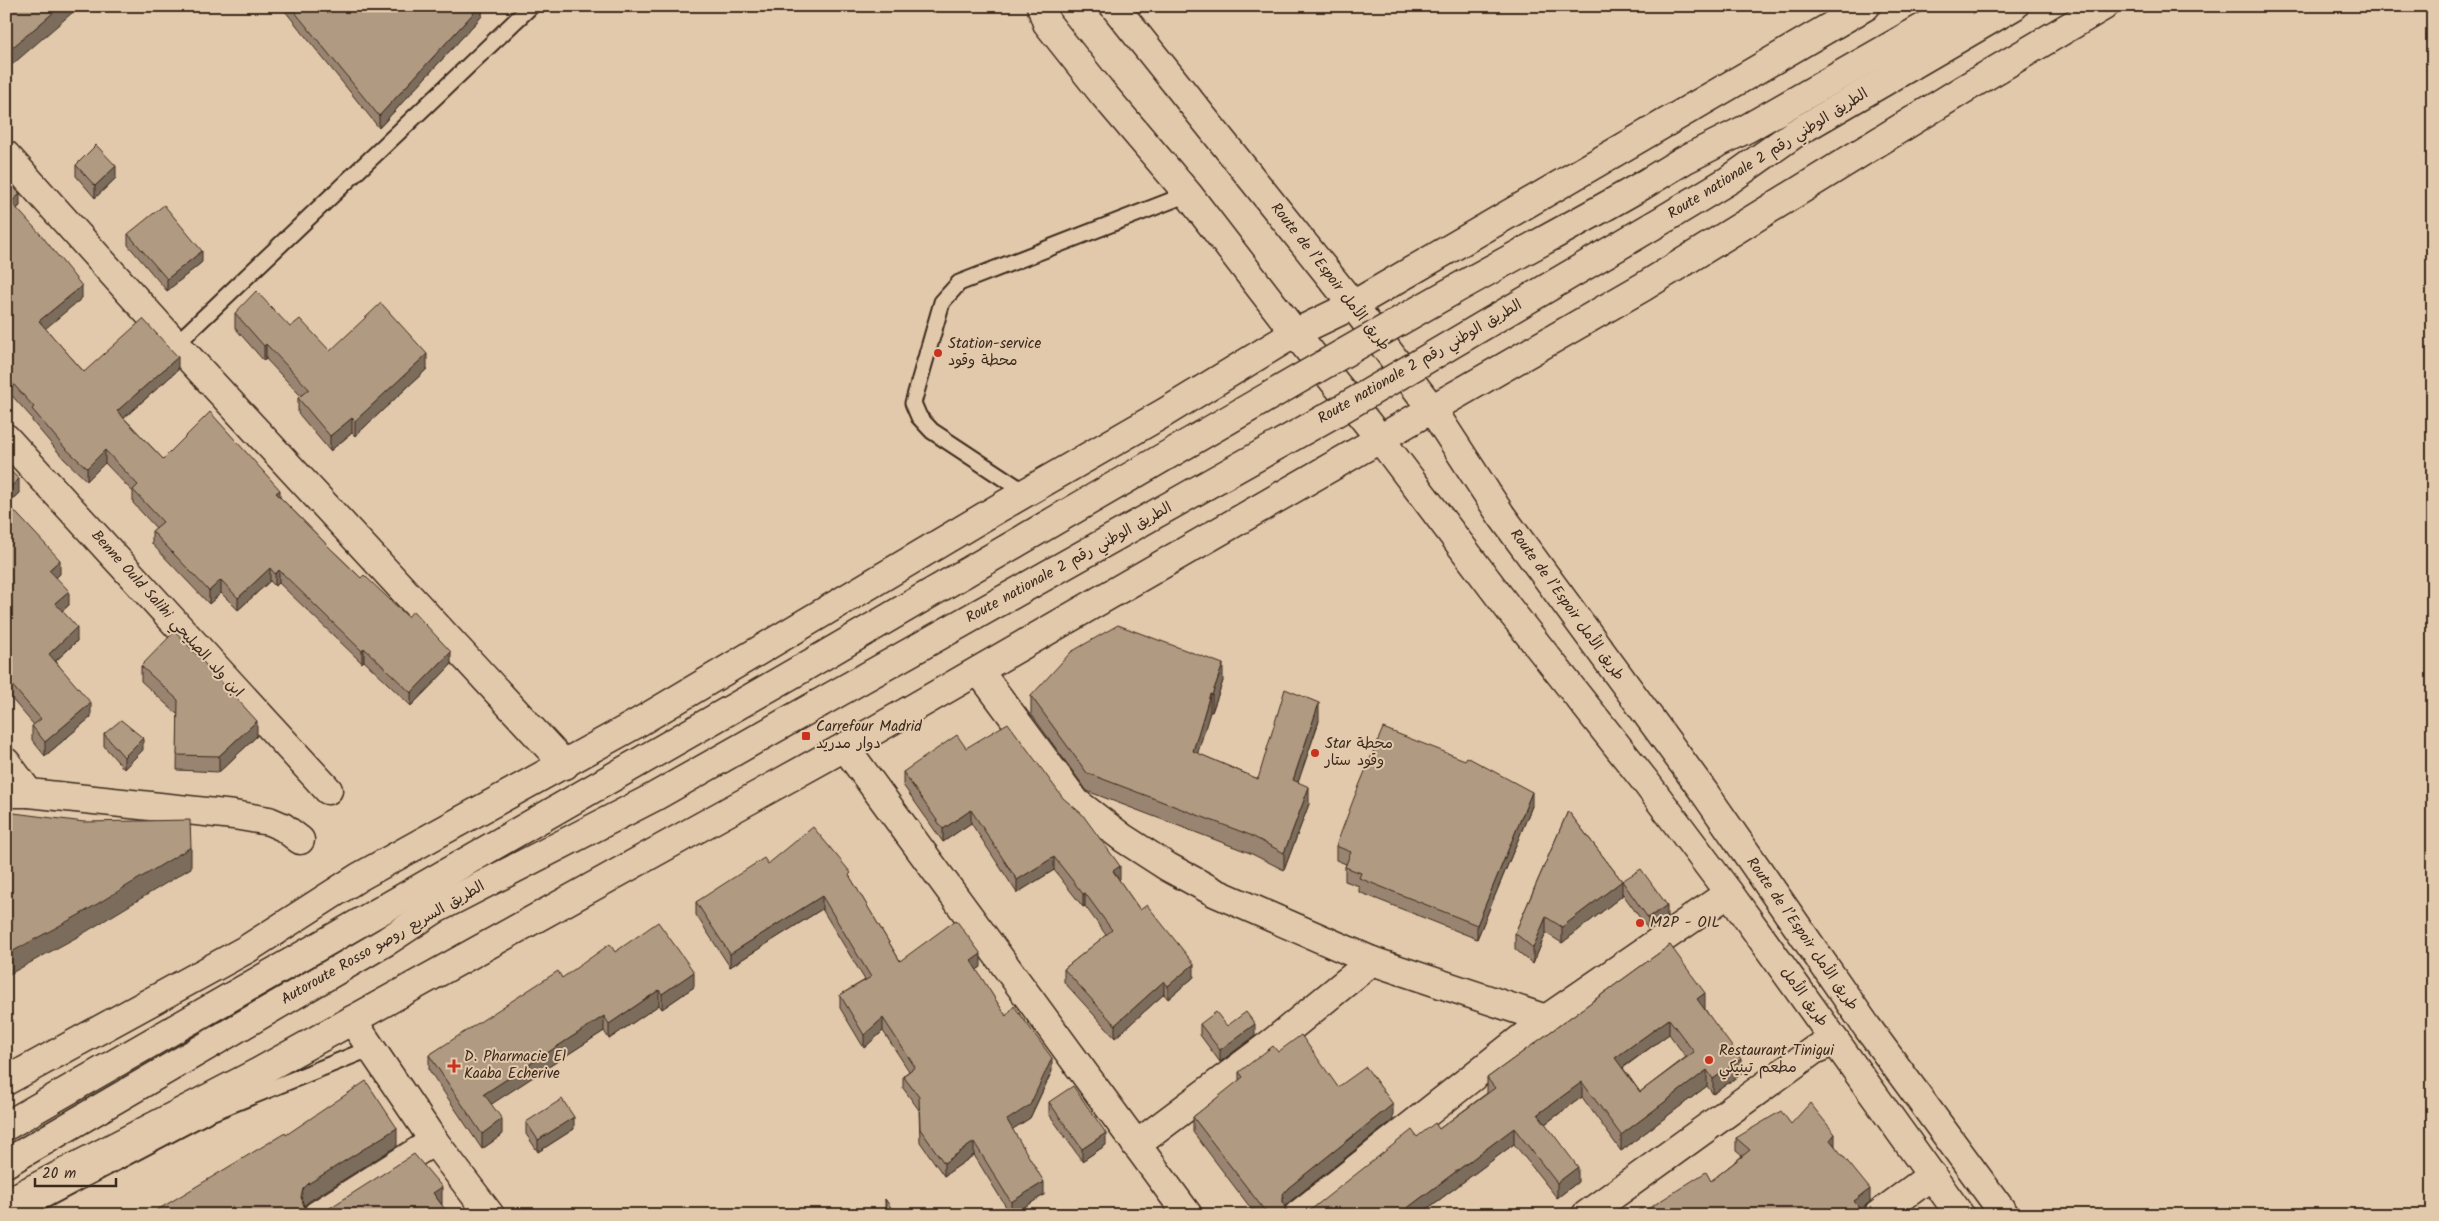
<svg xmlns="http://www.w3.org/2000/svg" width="2439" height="1221" viewBox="0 0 2439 1221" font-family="Kalam,'Playpen Sans Arabic',sans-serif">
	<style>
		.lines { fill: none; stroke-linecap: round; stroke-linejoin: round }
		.service-casing { stroke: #3b2a1e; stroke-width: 19 }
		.minor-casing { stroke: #3b2a1e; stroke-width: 31 }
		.tertiary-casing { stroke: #3b2a1e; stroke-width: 31 }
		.trunk-casing { stroke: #3b2a1e; stroke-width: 31 }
		.service { stroke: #e3c9ab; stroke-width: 15 }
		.minor { stroke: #e3c9ab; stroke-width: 28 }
		.tertiary { stroke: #e3c9ab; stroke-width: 28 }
		.trunk { stroke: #e3c9ab; stroke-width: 28 }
		.trunk-bridge-casing { stroke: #3b2a1e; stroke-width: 31; stroke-linecap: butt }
		.trunk-bridge { stroke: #e3c9ab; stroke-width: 28 }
		.wall { fill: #988470; stroke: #3b2a1e; fill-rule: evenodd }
		.shaded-wall { fill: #7c6c5b; stroke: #3b2a1e }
		.building { fill: #b19a82; stroke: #3b2a1e; fill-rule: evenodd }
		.poi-dot { fill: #c8321e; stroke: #e3c9ab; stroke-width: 2 }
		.labels { text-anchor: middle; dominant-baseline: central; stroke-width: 4; stroke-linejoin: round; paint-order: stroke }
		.street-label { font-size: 15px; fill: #3b2a1e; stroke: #e3c9ab }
		.poi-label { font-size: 15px; fill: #3b2a1e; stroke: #e3c9ab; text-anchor: start }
	</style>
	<rect width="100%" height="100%" fill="#e3c9ab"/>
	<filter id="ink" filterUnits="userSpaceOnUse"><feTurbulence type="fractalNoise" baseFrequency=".02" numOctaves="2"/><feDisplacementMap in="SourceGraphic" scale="10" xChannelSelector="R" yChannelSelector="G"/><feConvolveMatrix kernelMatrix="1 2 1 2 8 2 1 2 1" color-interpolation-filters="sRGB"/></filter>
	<g filter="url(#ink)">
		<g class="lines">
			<g class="service-casing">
				<g id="service">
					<polyline points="176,344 531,6"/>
					<polyline points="1026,493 932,431 919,417 913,403 942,302 959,283 1188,194"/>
					<polyline points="16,1215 208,1114 369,1049"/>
				</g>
			</g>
			<g class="minor-casing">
				<g id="minor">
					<polyline points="6,155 176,344 565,765"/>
					<polyline points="6,438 328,790"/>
					<polyline points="979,671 1076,802 1123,838 1168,867 1216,893 1372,961 1546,1019"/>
					<polyline points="845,747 1188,1215"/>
					<polyline points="6,762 29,793"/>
					<polyline points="6,793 29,793 234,815 269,821 283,827 300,840"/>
					<polyline points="352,1020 434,1141 490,1215"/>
					<polyline points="1136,1145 1273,1042 1372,961"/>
					<polyline points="317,1215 434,1141"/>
					<polyline points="1298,1215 1546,1019 1729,893"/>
					<polyline points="1586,1215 1814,1050 1835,1041"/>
					<polyline points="1878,1215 1932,1175"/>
				</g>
			</g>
			<g class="tertiary-casing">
				<g id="tertiary">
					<polyline points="1041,6 1047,23 1104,95 1188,194 1295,333"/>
					<polyline points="1114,6 1353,305"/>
				</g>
			</g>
			<g class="trunk-casing">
				<g id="trunk">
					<polyline points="1643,185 1684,160 1746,129 1961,6"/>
					<polyline points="1666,218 1729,180 1794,134 2014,6"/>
					<polyline points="1353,305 1432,409 1501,515 1704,792 1867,1027 2005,1215"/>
					<polyline points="1295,333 1381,440 1512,613 1645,781 1729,893 1960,1215"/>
					<polyline points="6,1081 247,949 359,877 634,725 997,509 1164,413 1295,333 1353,305 1866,6"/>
					<polyline points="6,1126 801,669"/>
					<polyline points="6,1163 387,941 434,910 654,797 818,704"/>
					<polyline points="6,1203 257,1073 877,729 1643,287 1964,89 2104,6"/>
				</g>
			</g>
			<use href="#service" class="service"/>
			<use href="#minor" class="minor"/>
			<use href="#tertiary" class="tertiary"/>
			<use href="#trunk" class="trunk"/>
			<g class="trunk-bridge-casing">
				<g id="trunk-bridge">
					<path d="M 801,669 C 1016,543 1231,417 1447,294 C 1512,257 1578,223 1643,185"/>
					<polyline points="818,704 1340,410 1666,218"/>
				</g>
			</g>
			<use href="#trunk-bridge" class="trunk-bridge"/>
		</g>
		<g class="wall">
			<polygon points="281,6 482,6 482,16 379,128"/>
			<polygon points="76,165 116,178 95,198 76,176"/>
			<polygon points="6,179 20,206 17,209 82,298 45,328 84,372 178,370 124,418 163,459 280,497 331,549 451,665 411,706 364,661 362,663 279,583 275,586 270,581 238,610 221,593 209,604 152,544 152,531 156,528 133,503 133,492 105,463 87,481 64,459 32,421 32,418 6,389"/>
			<polygon points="128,234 202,262 167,291 128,245"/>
			<polygon points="235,313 290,327 330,351 427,369 355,436 352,433 330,451 298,413 298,398 301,396 266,359 264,361 235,328"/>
			<polygon points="6,467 19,493 8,503 60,574 56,578 69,605 62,611 77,641 56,661 91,717 45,756 32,740 32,726 34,725 10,697 6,700"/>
			<polygon points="141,666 257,736 219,772 177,770 178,715 141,681"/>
			<polygon points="1223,681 1212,712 1210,712 1197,753 1258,779 1319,721 1298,782 1309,804 1284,870 1250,853 1087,791 1031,714 1031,696"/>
			<polygon points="104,734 143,750 124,769 104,746"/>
			<polygon points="966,748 1120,879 1119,880 1140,910 1194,977 1168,999 1164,994 1115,1038 1064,982 1064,969 1106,935 1085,906 1083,907 1054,870 1017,893 971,823 943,842 903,785 903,772"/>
			<polygon points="1532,806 1477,939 1359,892 1359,886 1345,881 1345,867 1346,864 1336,860 1336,846"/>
			<polygon points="1568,811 1622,881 1667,917 1648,929 1622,893 1622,896 1562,943 1546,933 1533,964 1515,949 1515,933"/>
			<polygon points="768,864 851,879 900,961 981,967 976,970 1006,1016 1052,1071 1030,1118 1012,1129 1044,1195 1011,1215 974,1155 944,1176 920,1142 919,1110 903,1088 903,1076 909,1071 883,1031 864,1048 840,1008 840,995 865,980 822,909 730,967 696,915 696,902"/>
			<path d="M 1670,945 L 1741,1074 L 1713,1094 L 1707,1086 L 1621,1151 L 1582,1097 L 1545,1124 L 1578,1182 L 1557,1198 L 1514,1144 L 1419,1215 L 1300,1215 L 1308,1212 L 1417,1137 L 1439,1129 L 1487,1093 L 1487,1078 ZM 1669,1034 L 1686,1057 L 1640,1092 L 1623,1068 Z"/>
			<polygon points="562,978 694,987 662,1009 659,1005 609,1039 604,1031 491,1104 502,1135 482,1149 429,1070 429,1055"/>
			<polygon points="1200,1024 1227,1026 1255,1036 1220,1062 1200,1035"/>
			<polygon points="1278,1052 1393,1120 1288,1203 1285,1207 1285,1209 1292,1214 1298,1215 1256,1215 1193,1132 1193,1117 1239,1081 1239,1072"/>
			<polygon points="1049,1102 1106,1145 1082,1161 1049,1114"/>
			<polygon points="526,1122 574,1129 538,1152 526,1134"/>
			<polygon points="1791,1124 1835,1146 1870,1202 1860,1209 1643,1212 1711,1181 1742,1156 1736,1151 1736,1138"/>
			<polygon points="885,1199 896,1215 886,1215 885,1210"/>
		</g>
		<g class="shaded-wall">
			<polygon points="61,6 80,6 6,70 6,53"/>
			<polygon points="480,6 482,6 482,16 379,128 379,116"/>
			<polygon points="116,166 116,178 95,198 95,186"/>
			<polygon points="20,194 20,206 11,214 11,202"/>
			<polygon points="202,251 202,262 167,291 167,279"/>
			<polygon points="82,286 82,298 39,334 39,321"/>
			<polygon points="266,344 266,359 264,361 264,346"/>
			<polygon points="427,354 427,369 355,436 355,421"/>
			<polygon points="178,357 178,370 117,424 117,411"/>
			<polygon points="352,418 352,433 330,451 330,436"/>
			<polygon points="105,450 105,463 87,481 87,468"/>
			<polygon points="19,479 19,493 6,505 6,491"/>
			<polygon points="280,490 280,503 276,493"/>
			<polygon points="60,560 60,574 49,584 49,570"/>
			<polygon points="270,568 270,581 238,610 238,598"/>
			<polygon points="279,570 279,583 275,586 275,574"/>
			<polygon points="221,580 221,593 209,604 209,591"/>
			<polygon points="69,591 69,605 55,617 55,603"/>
			<polygon points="77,627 77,641 49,667 49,654"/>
			<polygon points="364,648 364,661 362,663 362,651"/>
			<polygon points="451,652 451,665 411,706 411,693"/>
			<polygon points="1223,664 1223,681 1212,712 1212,695"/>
			<polygon points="10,683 10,697 6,700 6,686"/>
			<polygon points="1210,694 1210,712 1193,769 1193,751"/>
			<polygon points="91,703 91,717 45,756 45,742"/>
			<polygon points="1319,703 1319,721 1293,797 1293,780"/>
			<polygon points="257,721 257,736 219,772 219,756"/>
			<polygon points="143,738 143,750 124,769 124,757"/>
			<polygon points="1309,787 1309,804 1284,870 1284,853"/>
			<polygon points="1532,792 1532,806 1477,939 1477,925"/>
			<polygon points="971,810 971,823 943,842 943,829"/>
			<polygon points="191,847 191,868 79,936 6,976 6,955"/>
			<polygon points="1054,857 1054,870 1017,893 1017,880"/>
			<polygon points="1120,866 1120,879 1113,884 1113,871"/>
			<polygon points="1622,881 1622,896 1562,943 1562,927"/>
			<polygon points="1085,893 1085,906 1083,907 1083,894"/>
			<polygon points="822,896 822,909 730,967 730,954"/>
			<polygon points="1667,905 1667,917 1648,929 1648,918"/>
			<polygon points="1546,917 1546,933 1533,964 1533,948"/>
			<polygon points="981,954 981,967 971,974 971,961"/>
			<polygon points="1194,964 1194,977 1168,999 1168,986"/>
			<polygon points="694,972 694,987 662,1009 662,994"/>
			<polygon points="1164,981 1164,994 1115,1038 1115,1025"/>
			<polygon points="659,990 659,1005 609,1039 609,1024"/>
			<polygon points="1705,993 1705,1008 1697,1014 1697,999"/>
			<polygon points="604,1016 604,1031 484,1109 484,1094"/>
			<polygon points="883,1018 883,1031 864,1048 864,1035"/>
			<polygon points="1669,1019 1669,1034 1615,1073 1615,1058"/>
			<polygon points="1255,1024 1255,1036 1220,1062 1220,1050"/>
			<polygon points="1052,1058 1052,1071 1030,1118 1007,1133 1007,1120"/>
			<polygon points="1741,1059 1741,1074 1713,1094 1713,1079"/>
			<polygon points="1707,1070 1707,1086 1621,1151 1621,1135"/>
			<polygon points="1582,1082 1582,1097 1538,1129 1538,1114"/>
			<polygon points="1393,1104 1393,1120 1288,1203 1283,1210 1283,1194 1288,1188"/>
			<polygon points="574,1117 574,1129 538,1152 538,1140"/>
			<polygon points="502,1119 502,1135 482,1149 482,1134"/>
			<polygon points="397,1128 397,1146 308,1202 303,1207 301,1197 303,1189 308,1184"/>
			<polygon points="1514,1128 1514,1144 1419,1215 1402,1215 1402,1212"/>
			<polygon points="1106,1133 1106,1145 1082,1161 1082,1149"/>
			<polygon points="1835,1134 1835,1146 1830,1140"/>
			<polygon points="974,1142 974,1155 944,1176 944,1163"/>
			<polygon points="1578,1167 1578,1182 1557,1198 1557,1183"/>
			<polygon points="1044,1182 1044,1195 1011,1215 1011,1202"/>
			<polygon points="442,1187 442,1205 433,1193"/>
			<polygon points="1870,1189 1870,1202 1854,1214 1854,1201"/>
		</g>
		<g class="building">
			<polygon points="6,6 61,6 6,53"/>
			<polygon points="290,6 480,6 379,116"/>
			<polygon points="96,145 116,166 95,186 76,165"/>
			<polygon points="6,179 20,194 11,202 42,236 82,286 39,321 84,372 143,319 178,357 117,411 163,459 210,412 280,490 276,493 331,549 361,578 364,575 408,617 413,611 451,652 411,693 364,648 362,651 279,570 275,574 270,568 238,598 221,580 209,591 152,531 163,522 133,490 138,485 105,450 87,468 64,447 32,409 34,407 6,376"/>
			<polygon points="164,205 202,251 167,279 128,234"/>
			<polygon points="256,291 290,327 300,319 330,351 381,303 427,354 355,421 352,418 330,436 298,398 309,389 266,344 264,346 235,313"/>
			<polygon points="6,467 19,479 6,491"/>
			<polygon points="6,502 60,560 49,570 69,591 55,603 77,627 49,654 91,703 45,742 32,726 41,719 10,683 6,686"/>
			<polygon points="1118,625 1223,664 1212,695 1210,694 1193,751 1258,779 1285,689 1319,703 1293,780 1309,787 1284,853 1250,835 1087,773 1031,696 1071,652"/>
			<polygon points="175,631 257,721 219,756 177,755 178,700 141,666"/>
			<polygon points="121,720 143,738 124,757 104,734"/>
			<polygon points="1008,723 1063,798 1082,814 1120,866 1113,871 1140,910 1147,905 1194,964 1168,986 1164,981 1115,1025 1064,969 1112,930 1085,893 1083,894 1054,857 1017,880 971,810 943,829 903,772 957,735 966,748"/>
			<polygon points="1383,728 1465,760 1467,757 1532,792 1477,925 1359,878 1361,873 1345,867 1351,852 1336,846 1354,798"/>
			<polygon points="1568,811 1622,881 1562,927 1546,917 1533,948 1515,933"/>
			<polygon points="6,812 84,822 190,820 191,847 79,915 6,955"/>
			<polygon points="813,827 851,873 849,875 900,961 956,920 981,954 971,961 1006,1016 1014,1006 1052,1058 1030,1105 1007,1120 1044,1182 1011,1202 974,1142 944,1163 920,1129 919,1097 903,1076 915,1067 883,1018 864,1035 840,995 871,977 822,896 730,954 696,902 764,858 768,864"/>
			<polygon points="1641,869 1667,905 1648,918 1622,881"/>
			<polygon points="658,922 694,972 662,994 659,990 609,1024 604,1016 484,1094 502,1119 482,1134 429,1055 558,971 562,978 610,944 615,952"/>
			<path d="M 1670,945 L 1705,993 L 1697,999 L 1741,1059 L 1713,1079 L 1707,1070 L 1621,1135 L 1582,1082 L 1538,1114 L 1578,1167 L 1557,1183 L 1514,1128 L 1402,1212 L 1404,1215 L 1300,1215 L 1308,1212 L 1412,1130 L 1417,1137 L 1435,1123 L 1439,1129 L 1495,1088 L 1487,1078 ZM 1669,1019 L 1694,1052 L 1640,1092 L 1615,1058 Z"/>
			<polygon points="1216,1012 1227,1026 1246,1012 1255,1024 1220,1050 1200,1024"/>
			<polygon points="1301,1035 1338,1087 1366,1067 1393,1104 1288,1188 1283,1194 1283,1202 1285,1209 1292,1214 1298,1215 1268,1215 1193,1117 1243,1077 1239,1072 1273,1046 1278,1052"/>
			<polygon points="366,1081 397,1128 308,1184 303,1189 301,1197 304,1206 310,1211 318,1213 325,1211 414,1154 442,1187 433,1193 449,1215 149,1215 285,1133 286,1135"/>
			<polygon points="1073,1086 1106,1133 1082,1149 1049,1102"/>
			<polygon points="562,1099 574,1117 538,1140 526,1122"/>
			<polygon points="1810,1103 1835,1134 1830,1140 1870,1189 1854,1201 1864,1215 1632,1215 1641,1208 1643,1212 1706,1172 1711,1181 1750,1150 1736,1138 1781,1111 1791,1124"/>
			<polygon points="885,1199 896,1215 888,1215"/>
		</g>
	</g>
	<g class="poi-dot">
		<circle cx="938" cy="353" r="5"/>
		<rect x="801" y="731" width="10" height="10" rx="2.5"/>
		<circle cx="1315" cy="753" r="5"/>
		<circle cx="1640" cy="923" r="5"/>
		<circle cx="1709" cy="1060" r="5"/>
		<path d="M451.5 1058.5h5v5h5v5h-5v5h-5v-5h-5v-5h5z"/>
	</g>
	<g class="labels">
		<g class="street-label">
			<text transform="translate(1768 154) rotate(-32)">Route nationale الطريق الوطني رقم 2</text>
			<text transform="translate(1330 277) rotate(52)">Route de l’Espoir طريق الأمل</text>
			<text transform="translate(1420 362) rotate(-30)">Route nationale الطريق الوطني رقم 2</text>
			<text transform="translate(1069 563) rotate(-29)">Route nationale الطريق الوطني رقم 2</text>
			<text transform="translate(1567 605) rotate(54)">Route de l’Espoir طريق الأمل</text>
			<text transform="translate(167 614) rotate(48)">Benne Ould Salihi ابن ولد الصليحي</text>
			<text transform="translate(1802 934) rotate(55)">Route de l’Espoir طريق الأمل</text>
			<text transform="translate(383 943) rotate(-30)">Autoroute Rosso الطريق السريع روصو</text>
			<text transform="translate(1804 997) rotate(54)">طريق الأمل</text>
		</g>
		<g class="poi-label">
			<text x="948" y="344">Station-service<tspan x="948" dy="17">محطة وقود</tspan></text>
			<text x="816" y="727">Carrefour Madrid<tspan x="816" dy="17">دوار مدريد</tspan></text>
			<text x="1325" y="744">Star محطة<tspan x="1325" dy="17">وقود ستار</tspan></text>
			<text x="1650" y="923">M2P - OIL</text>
			<text x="1719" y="1051">Restaurant Tinigui<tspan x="1719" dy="17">مطعم تينيكي</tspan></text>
			<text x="464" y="1057">D. Pharmacie El<tspan x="464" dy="17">Kaaba Echerive</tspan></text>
		</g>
	</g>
	<rect width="2439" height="1221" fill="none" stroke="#e3c9ab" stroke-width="25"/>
	<rect x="12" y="12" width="2414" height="1196" fill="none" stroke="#3b2a1e" stroke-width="2" filter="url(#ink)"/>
	<path d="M35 1178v8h81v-8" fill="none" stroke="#3b2a1e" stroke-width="2.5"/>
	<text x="42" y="1178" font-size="15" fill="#3b2a1e" stroke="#e3c9ab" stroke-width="4" paint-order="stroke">20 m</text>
</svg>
